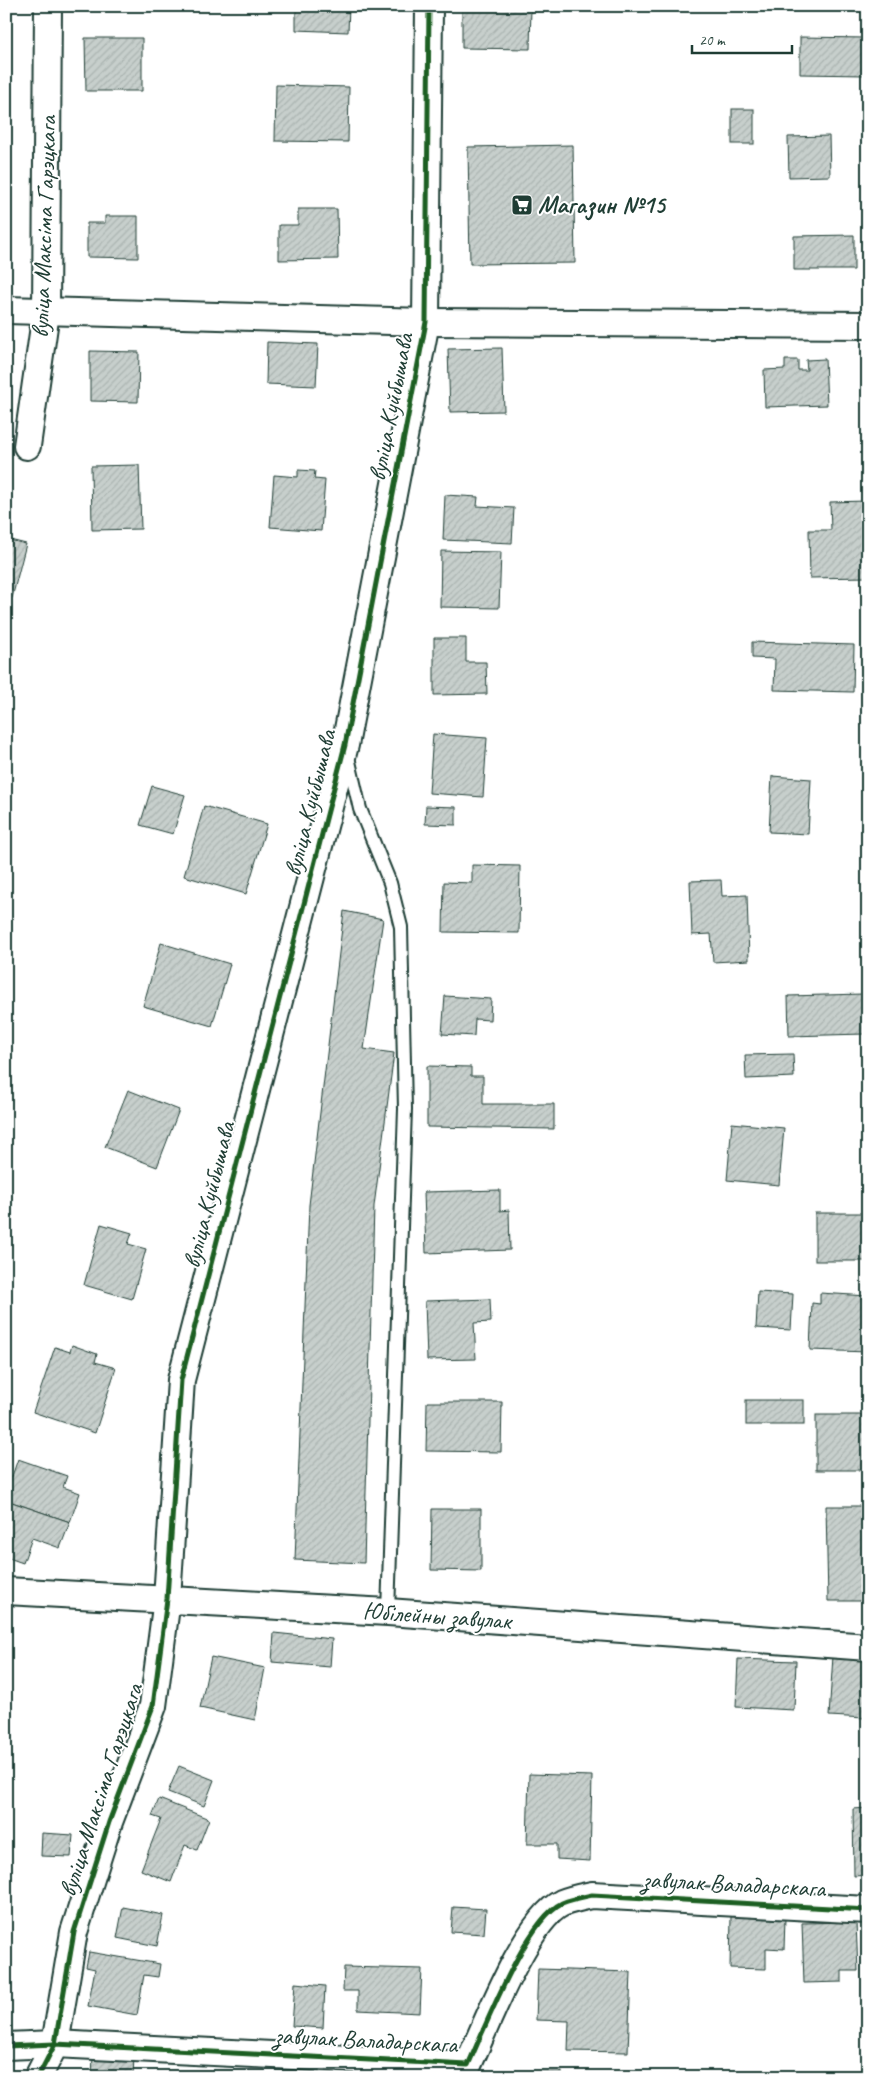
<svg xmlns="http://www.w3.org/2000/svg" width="874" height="2083" viewBox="0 0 874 2083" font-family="Caveat,sans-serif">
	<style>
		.building { fill: url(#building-hatch); stroke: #1f3d34 }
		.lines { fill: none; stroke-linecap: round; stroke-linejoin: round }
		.service-casing { stroke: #1f3d34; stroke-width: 16 }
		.minor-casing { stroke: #1f3d34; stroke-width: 30 }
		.service { stroke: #fff; stroke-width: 12 }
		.minor { stroke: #fff; stroke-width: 26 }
		.cycleway-casing { stroke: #fff; stroke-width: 8 }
		.cycleway { stroke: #1b5e20; stroke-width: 5 }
		.labels { text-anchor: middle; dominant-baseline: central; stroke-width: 4; stroke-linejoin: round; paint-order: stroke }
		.poi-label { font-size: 25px; font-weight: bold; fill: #1f3d34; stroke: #fff; text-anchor: start }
		.street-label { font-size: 25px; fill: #1f3d34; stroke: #fff }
	</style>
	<defs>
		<pattern id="building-hatch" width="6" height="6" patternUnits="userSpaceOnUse" patternTransform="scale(1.25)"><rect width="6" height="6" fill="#c7cfcc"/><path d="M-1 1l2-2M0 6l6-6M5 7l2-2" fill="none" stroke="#aab3b0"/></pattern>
	</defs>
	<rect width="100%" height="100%" fill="#fff"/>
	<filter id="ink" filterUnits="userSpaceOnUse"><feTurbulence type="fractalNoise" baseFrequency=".02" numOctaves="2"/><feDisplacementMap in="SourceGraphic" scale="10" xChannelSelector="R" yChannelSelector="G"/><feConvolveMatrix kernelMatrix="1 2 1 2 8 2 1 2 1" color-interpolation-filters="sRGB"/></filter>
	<g filter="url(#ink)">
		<g class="building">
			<polygon points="296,6 349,6 348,32 296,30"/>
			<polygon points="462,6 531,6 530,49 462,48"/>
			<polygon points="800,37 866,38 866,75 800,74"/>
			<polygon points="85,38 142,38 142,91 86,91"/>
			<polygon points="276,85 349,87 348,142 275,141"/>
			<rect x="732" y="109" width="22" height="35"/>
			<polygon points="829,136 830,176 789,177 788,137"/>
			<polygon points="573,145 575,263 470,264 468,147"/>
			<polygon points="298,209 337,209 338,259 279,260 279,225 298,225"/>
			<polygon points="105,216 138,216 138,258 87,257 87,223 105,223"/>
			<polygon points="854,235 854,270 794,270 794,236"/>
			<polygon points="267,342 318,344 316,386 266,384"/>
			<polygon points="502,348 504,411 450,412 448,349"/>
			<polygon points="90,351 139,352 138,402 90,401"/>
			<polygon points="825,359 827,405 765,407 764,370 785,369 785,360 798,360 798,370 807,370 806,360"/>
			<polygon points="139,465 141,529 92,530 91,466"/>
			<polygon points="298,470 315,471 314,479 325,480 321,531 270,527 274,475 298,477"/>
			<polygon points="445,495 478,497 477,506 514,508 512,543 443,540"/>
			<polygon points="866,501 867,577 810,578 809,530 831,530 830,502"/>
			<polygon points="6,539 26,544 12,598 6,597"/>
			<polygon points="441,551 501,552 499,608 440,607"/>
			<polygon points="434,638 466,638 466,662 486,662 487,694 434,695"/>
			<polygon points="752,642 854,645 853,692 774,690 775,659 752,658"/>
			<polygon points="433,734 487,738 483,797 429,793"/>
			<polygon points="772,776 811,779 808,834 769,832"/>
			<polygon points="152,786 185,795 173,834 140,825"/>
			<polygon points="204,806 267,824 246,894 184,876"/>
			<polygon points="426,806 456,807 456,825 425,824"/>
			<polygon points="472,865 520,866 519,933 443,932 444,882 472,883"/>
			<polygon points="721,880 722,896 747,895 749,960 713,962 711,934 692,935 690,881"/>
			<polygon points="344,911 383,919 364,1049 394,1053 374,1206 364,1563 295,1560 309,1205"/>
			<polygon points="161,943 230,964 212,1026 143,1006"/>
			<polygon points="863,994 864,1034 789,1036 788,996"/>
			<polygon points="445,996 491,999 490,1020 475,1019 474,1036 442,1034"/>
			<polygon points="793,1054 794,1077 746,1079 745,1055"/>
			<polygon points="427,1066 471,1067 471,1076 483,1076 483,1104 554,1104 554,1129 427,1127"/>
			<polygon points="128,1090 179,1110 157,1167 105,1147"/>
			<polygon points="732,1123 784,1128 779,1185 727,1180"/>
			<polygon points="500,1190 500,1211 509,1210 510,1250 426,1253 424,1192"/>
			<rect x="815" y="1213" width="53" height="48"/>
			<polygon points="101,1224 132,1233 128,1244 146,1249 132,1299 84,1285"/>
			<polygon points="758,1292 793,1294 791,1330 756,1328"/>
			<polygon points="820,1293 868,1296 868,1352 810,1350 812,1303 820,1304"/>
			<polygon points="490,1299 491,1322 474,1323 476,1359 427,1360 425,1301"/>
			<polygon points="72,1345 97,1354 95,1362 116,1368 95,1433 33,1412 55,1347 70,1352"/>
			<rect x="746" y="1400" width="58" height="25"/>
			<polygon points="427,1402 502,1402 501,1452 426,1451"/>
			<rect x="816" y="1415" width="52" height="55"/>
			<polygon points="18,1459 67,1476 63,1487 80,1493 70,1522 6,1500 6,1493"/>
			<polygon points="6,1500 70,1522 60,1548 32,1538 23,1563 6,1557"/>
			<polygon points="826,1506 868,1506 867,1601 828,1601"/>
			<polygon points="432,1509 481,1509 481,1571 431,1570"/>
			<polygon points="274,1633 332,1639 330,1667 272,1662"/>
			<polygon points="833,1656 868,1659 865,1718 829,1716"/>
			<polygon points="211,1657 265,1668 255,1720 200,1708"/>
			<polygon points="738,1659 796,1661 794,1710 736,1707"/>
			<polygon points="179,1766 214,1780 204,1806 168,1792"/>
			<polygon points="529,1774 592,1776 590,1861 557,1859 557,1844 527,1844"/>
			<polygon points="159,1799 209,1819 197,1850 185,1845 171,1882 141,1870 161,1819 152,1816"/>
			<polygon points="868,1808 868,1875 854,1876 853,1809"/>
			<polygon points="42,1833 73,1835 71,1857 41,1856"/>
			<polygon points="123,1907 163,1915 157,1946 117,1938"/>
			<polygon points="453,1907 486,1909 484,1934 451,1932"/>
			<polygon points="731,1916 785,1918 784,1949 766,1948 766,1969 730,1968"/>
			<polygon points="856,1922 858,1971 842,1971 842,1982 804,1983 802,1923"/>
			<polygon points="89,1952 160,1964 158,1977 144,1975 137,2015 88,2006 95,1969 86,1967"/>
			<polygon points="344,1967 422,1969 420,2013 358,2010 358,1991 343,1991"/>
			<polygon points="538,1969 631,1972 628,2052 568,2051 569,2021 536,2020"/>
			<polygon points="295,1983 325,1986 323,2028 292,2026"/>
			<polygon points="93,2055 134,2056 133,2077 92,2077"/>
			<rect x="523" y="2072" width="39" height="5"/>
		</g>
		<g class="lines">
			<g class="service-casing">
				<polyline id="service" points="348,757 360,809 390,883 401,927 405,1109 388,1612"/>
			</g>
			<g class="minor-casing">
				<g id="minor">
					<polyline points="6,310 426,322 868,325"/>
					<polyline points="27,446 46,312 48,6"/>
					<polyline points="6,1591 388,1612 868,1647"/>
					<path d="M 6,2046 L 55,2044 L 468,2065 C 485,2028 526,1920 562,1903 C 571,1899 582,1897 592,1895 L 868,1910"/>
					<polyline points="38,2077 55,2044 74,1932 109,1822 153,1706 167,1599 181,1380 345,745 426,322 429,6"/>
				</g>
			</g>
			<use href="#service" class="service"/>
			<use href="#minor" class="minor"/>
			<g class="cycleway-casing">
				<g id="cycleway">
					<path d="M 6,2046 L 55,2044 L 468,2065 C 485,2028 526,1920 562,1903 C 571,1899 582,1897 592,1895 L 868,1910"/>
					<polyline points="38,2077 55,2044 74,1932 109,1822 153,1706 167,1599 181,1380 345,745 426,322 429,6"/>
				</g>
			</g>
			<use href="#cycleway" class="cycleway"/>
		</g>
	</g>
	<defs>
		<g id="supermarket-square" transform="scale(1.125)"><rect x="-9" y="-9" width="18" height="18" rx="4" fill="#1f3d34" stroke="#fff"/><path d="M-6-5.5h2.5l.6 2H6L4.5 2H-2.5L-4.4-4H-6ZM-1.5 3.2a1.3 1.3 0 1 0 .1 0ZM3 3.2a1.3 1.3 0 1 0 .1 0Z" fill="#fff"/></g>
	</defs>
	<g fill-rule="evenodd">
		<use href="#supermarket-square" x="522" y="205"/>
	</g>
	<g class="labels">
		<g class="poi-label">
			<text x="538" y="205">Магазин №15</text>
		</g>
		<g class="street-label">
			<text transform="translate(44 227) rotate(-88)">вуліца Максіма Гарэцкага</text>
			<text transform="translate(391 407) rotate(-79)">вуліца Куйбышава</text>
			<text transform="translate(310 803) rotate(-76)">вуліца Куйбышава</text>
			<text transform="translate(209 1195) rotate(-76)">вуліца Куйбышава</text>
			<text transform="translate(437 1616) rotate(4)">Юбілейны завулак</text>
			<text transform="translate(101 1790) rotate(-72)">вуліца Максіма Гарэцкага</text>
			<text transform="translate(734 1884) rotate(3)">завулак Валадарскага</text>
			<text transform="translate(366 2040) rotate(3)">завулак Валадарскага</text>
		</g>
	</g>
	<rect width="874" height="2083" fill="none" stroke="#fff" stroke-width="25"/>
	<rect x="12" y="12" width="849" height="2058" fill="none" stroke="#1f3d34" stroke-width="2" filter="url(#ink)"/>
	<path d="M692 45v8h100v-8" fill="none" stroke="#1f3d34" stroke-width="2.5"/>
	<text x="699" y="45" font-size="15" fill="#1f3d34" stroke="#ffffff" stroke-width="4" paint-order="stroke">20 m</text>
</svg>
